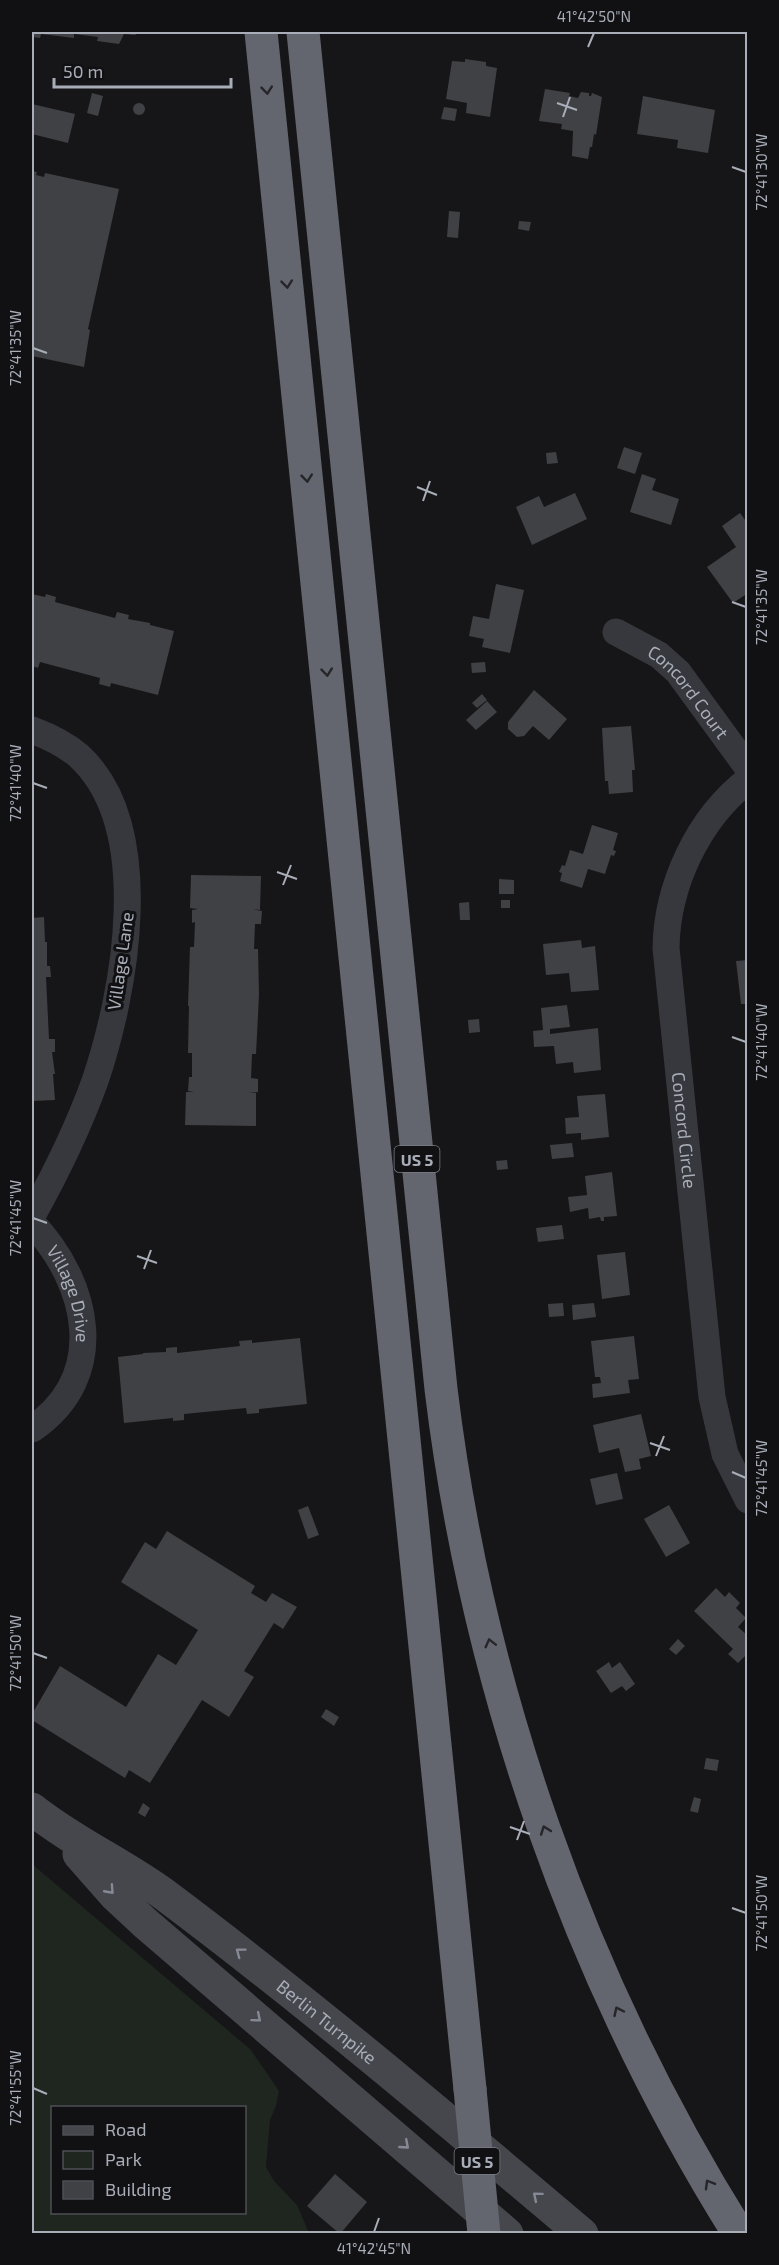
<svg xmlns="http://www.w3.org/2000/svg" width="779" height="2265" viewBox="0 0 779 2265" font-family="'Exo 2',sans-serif">
	<style>
		.green { fill: #1e261f; fill-rule: evenodd }
		.building { fill: #404145 }
		.lines { fill: none; stroke-linecap: round; stroke-linejoin: round }
		.street { stroke: #37383d; stroke-width: 27 }
		.secondary { stroke: #45474d; stroke-width: 33 }
		.highway { stroke: #63666e; stroke-width: 33 }
		.highway-bridge { stroke: #63666e; stroke-width: 33 }
		.oneway { stroke: #26262a }
		.oneway2 { stroke: #858993 }
		.ticks { fill: none; stroke: #a8adb8; stroke-width: 2 }
		.labels { text-anchor: middle; dominant-baseline: central; stroke-width: 6; stroke-linejoin: round; paint-order: stroke }
		.shield { fill: #111113; stroke: #7b7e86; stroke-width: 1.5 }
		.shield-label { font-size: 16px; font-weight: bold; fill: #a8adb8 }
		.street-label { font-size: 18px; fill: #a8adb8; stroke: #111113 }
		.neatline { fill: none; stroke: #a8adb8; stroke-width: 2 }
		.ticks-label { font-size: 15px; text-anchor: middle; fill: #a8adb8 }
	</style>
	<rect width="100%" height="100%" fill="#161618"/>
	<path class="green" d="M 32,1864 L 251,2050 L 279,2091 L 276,2106 L 270,2120 L 266,2167 L 274,2181 L 297,2205 L 309,2233 L 32,2233 ZM 52,2108 L 244,2108 L 244,2212 L 52,2212 Z"/>
	<g class="building">
		<polygon points="32,32 139,32 135,35 124,34 119,44 97,41 98,37 74,34 74,38 41,34 40,38 32,37"/>
		<polygon points="465,59 486,62 486,66 497,68 490,117 466,113 467,103 446,99 452,61 465,62"/>
		<polygon points="545,89 570,93 569,96 578,98 581,92 589,93 589,96 591,96 592,93 602,97 596,135 594,134 592,147 590,147 588,159 572,156 573,131 561,129 562,124 539,121"/>
		<polygon points="92,93 103,96 98,116 87,113"/>
		<polygon points="643,96 715,110 708,153 677,148 678,140 637,134"/>
		<circle cx="139" cy="109" r="6"/>
		<polygon points="32,104 75,114 68,143 32,134"/>
		<polygon points="444,107 457,109 455,121 441,119"/>
		<polygon points="32,171 37,172 36,175 44,177 45,173 119,189 88,329 90,330 84,367 32,356"/>
		<polygon points="449,211 460,212 458,238 447,237"/>
		<polygon points="519,221 531,222 529,231 518,229"/>
		<polygon points="624,447 642,453 635,474 617,468"/>
		<polygon points="556,452 558,463 547,464 546,453"/>
		<polygon points="642,474 656,479 652,490 679,499 671,525 630,512"/>
		<polygon points="575,493 587,519 532,545 516,507 539,496 544,507"/>
		<polygon points="740,513 748,524 748,593 733,603 707,567 736,547 722,526"/>
		<polygon points="496,584 524,590 510,653 482,647 484,639 469,636 473,616 489,619"/>
		<polygon points="32,594 45,597 46,594 56,597 55,602 115,618 117,612 129,615 128,619 150,623 150,625 174,631 158,695 111,683 110,687 99,684 100,678 40,662 38,668 32,666"/>
		<polygon points="485,662 486,672 472,673 471,663"/>
		<polygon points="534,690 567,719 549,740 533,726 524,736 517,737 508,729 508,722"/>
		<polygon points="482,694 487,700 477,708 472,703"/>
		<polygon points="487,701 497,712 476,730 466,720"/>
		<polygon points="631,726 635,770 632,770 633,792 609,794 608,781 605,781 602,728"/>
		<polygon points="592,825 618,833 613,850 616,851 614,856 611,855 605,874 588,869 582,888 560,881 562,873 559,872 562,865 565,866 570,850 583,854"/>
		<polygon points="191,875 261,876 260,910 252,909 262,911 261,924 255,924 254,949 258,949 259,995 256,1054 252,1054 251,1078 258,1079 258,1092 249,1093 256,1093 256,1126 185,1125 186,1092 194,1092 188,1091 189,1077 192,1077 192,1053 188,1053 189,1006 188,1006 190,947 194,947 195,922 192,923 192,910 198,909 190,908"/>
		<polygon points="499,879 514,880 514,894 499,894"/>
		<rect x="501" y="900" width="9" height="8"/>
		<polygon points="469,902 470,920 460,920 459,903"/>
		<polygon points="44,917 45,942 47,942 47,966 50,966 51,977 46,977 49,1039 55,1039 55,1052 52,1052 55,1074 53,1074 55,1100 32,1101 32,918"/>
		<polygon points="581,940 582,948 595,946 599,990 571,992 569,973 546,975 543,944"/>
		<polygon points="748,960 748,1004 741,1004 736,961"/>
		<polygon points="567,1005 570,1027 550,1029 550,1034 598,1028 601,1070 574,1073 573,1062 556,1064 554,1046 534,1047 533,1031 543,1030 541,1008"/>
		<polygon points="479,1019 480,1032 469,1033 468,1020"/>
		<polygon points="605,1094 609,1137 581,1140 581,1133 566,1134 565,1118 579,1117 577,1096"/>
		<polygon points="572,1143 574,1157 552,1159 550,1145"/>
		<polygon points="507,1160 508,1169 497,1170 496,1161"/>
		<polygon points="612,1172 617,1216 604,1217 604,1221 601,1221 600,1217 589,1219 588,1208 570,1212 568,1197 587,1195 585,1176"/>
		<polygon points="562,1225 564,1239 538,1242 536,1228"/>
		<polygon points="625,1252 630,1295 602,1299 597,1255"/>
		<polygon points="563,1303 564,1316 549,1317 548,1304"/>
		<polygon points="594,1303 596,1317 573,1320 572,1305"/>
		<polygon points="634,1336 639,1379 628,1380 630,1393 593,1398 592,1384 601,1383 600,1377 595,1377 591,1341"/>
		<polygon points="300,1338 307,1404 259,1409 259,1413 247,1414 246,1408 184,1414 184,1420 173,1421 173,1418 124,1423 118,1357 143,1354 143,1353 166,1352 166,1348 177,1347 177,1353 240,1346 239,1341 252,1340 252,1343"/>
		<polygon points="641,1414 651,1456 639,1459 641,1469 625,1472 619,1448 599,1453 593,1425"/>
		<polygon points="617,1473 623,1499 596,1505 590,1479"/>
		<polygon points="669,1505 690,1543 666,1557 644,1519"/>
		<polygon points="308,1506 319,1535 308,1539 298,1510"/>
		<polygon points="167,1531 255,1586 251,1593 266,1602 272,1593 297,1607 283,1629 274,1623 244,1671 254,1677 229,1717 202,1700 150,1783 129,1770 125,1778 32,1720 32,1714 60,1666 126,1707 158,1654 176,1665 198,1630 121,1582 145,1542 156,1549"/>
		<polygon points="716,1588 725,1597 729,1592 740,1603 736,1608 746,1618 738,1627 748,1636 748,1653 738,1663 728,1654 733,1649 694,1611"/>
		<polygon points="678,1639 685,1646 676,1655 669,1649"/>
		<polygon points="609,1662 612,1668 620,1662 635,1684 626,1691 622,1686 611,1693 596,1671"/>
		<polygon points="326,1709 339,1717 334,1726 321,1717"/>
		<polygon points="706,1758 719,1760 717,1771 704,1769"/>
		<polygon points="694,1797 701,1799 698,1813 690,1811"/>
		<polygon points="143,1803 150,1808 145,1817 138,1813"/>
		<polygon points="335,2174 367,2202 340,2234 307,2206"/>
	</g>
	<g class="lines">
		<g class="street">
			<path id="s1" d="M 616,632 L 659,655 L 678,672 L 748,768"/>
			<path d="M 32,730 C 48,736 65,744 79,756 C 156,827 125,993 95,1081 C 78,1128 56,1173 32,1216"/>
			<path id="s2" d="M 748,780 C 698,819 667,885 666,948 L 712,1397 L 725,1454 L 748,1500"/>
			<path id="s3" d="M 32,1223 C 89,1283 110,1376 32,1429"/>
		</g>
		<g class="secondary">
			<path id="s4" d="M 32,1809 C 73,1842 123,1864 165,1895 C 309,2003 445,2118 582,2234"/>
			<polyline points="79,1854 116,1896 145,1923 507,2234"/>
		</g>
		<g class="highway">
			<polyline points="261,32 470,2089"/>
			<path d="M 303,32 L 441,1389 C 477,1686 579,1979 739,2234"/>
		</g>
		<polyline class="highway-bridge" points="470,2089 484,2234"/>
	</g>
	<defs><path id="oneway-chevron" d="M-2-3.5L2.5 0L-2 3.5" fill="none" stroke-width="1.6" stroke-linecap="round" stroke-linejoin="round" transform="scale(1.5)"/></defs>
	<g class="oneway">
		<use href="#oneway-chevron" transform="translate(267 90) rotate(84)"/>
		<use href="#oneway-chevron" transform="translate(287 284) rotate(84)"/>
		<use href="#oneway-chevron" transform="translate(307 478) rotate(84)"/>
		<use href="#oneway-chevron" transform="translate(327 672) rotate(84)"/>
		<use href="#oneway-chevron" transform="translate(490 1643) rotate(-104)"/>
		<use href="#oneway-chevron" transform="translate(545 1830) rotate(-110)"/>
		<use href="#oneway-chevron" transform="translate(618 2011) rotate(-115)"/>
		<use href="#oneway-chevron" transform="translate(709 2184) rotate(-120)"/>
	</g>
	<g class="oneway2">
		<use href="#oneway-chevron" transform="translate(110 1890) rotate(48)"/>
		<use href="#oneway-chevron" transform="translate(240 1952) rotate(-143)"/>
		<use href="#oneway-chevron" transform="translate(257 2018) rotate(40)"/>
		<use href="#oneway-chevron" transform="translate(405 2145) rotate(41)"/>
		<use href="#oneway-chevron" transform="translate(537 2196) rotate(-140)"/>
	</g>
	<path class="ticks" d="M 588,47 L 594,33M 557,103 L 577,110M 563,117 L 570,97M 732,167 L 746,172M 33,348 L 47,353M 417,487 L 437,495M 423,501 L 430,481M 732,602 L 746,607M 33,783 L 47,788M 277,872 L 297,879M 283,885 L 291,865M 732,1037 L 746,1042M 33,1218 L 47,1223M 137,1256 L 157,1263M 144,1269 L 151,1250M 650,1443 L 670,1450M 656,1456 L 664,1436M 732,1472 L 746,1478M 33,1653 L 47,1658M 510,1827 L 530,1834M 517,1840 L 524,1821M 732,1908 L 746,1913M 33,2088 L 47,2094M 374,2232 L 379,2218"/>
	<g class="labels">
		<g class="shield">
			<rect x="394.5" y="1146" width="45" height="26" rx="4.5"/>
			<rect x="454.5" y="2148" width="45" height="26" rx="4.5"/>
		</g>
		<g class="shield-label">
			<text x="417" y="1159">US 5</text>
			<text x="477" y="2161">US 5</text>
		</g>
		<g class="street-label">
			<text stroke="none"><textPath href="#s1" startOffset="96">Concord Court</textPath></text>
			<text transform="translate(120 961) rotate(-82)">Village Lane</text>
			<text stroke="none"><textPath href="#s2" startOffset="376">Concord Circle</textPath></text>
			<text stroke="none"><textPath href="#s3" startOffset="82">Village Drive</textPath></text>
			<text stroke="none"><textPath href="#s4" startOffset="364">Berlin Turnpike</textPath></text>
		</g>
	</g>
	<rect width="779" height="2265" fill="none" stroke="#111113" stroke-width="66"/>
	<rect x="51" y="2106" width="195" height="108" fill="#111113" stroke="#4d4f55" stroke-width="1.5"/>
	<rect x="63" y="2126" width="30" height="9" fill="#45474d" stroke="#4d4f55" stroke-width="1.5"/>
	<text x="105" y="2136" font-size="18" fill="#a8adb8">Road</text>
	<rect x="63" y="2151" width="30" height="18" fill="#1e261f" stroke="#4d4f55" stroke-width="1.5"/>
	<text x="105" y="2166" font-size="18" fill="#a8adb8">Park</text>
	<rect x="63" y="2181" width="30" height="18" fill="#404145" stroke="#4d4f55" stroke-width="1.5"/>
	<text x="105" y="2196" font-size="18" fill="#a8adb8">Building</text>
	<path d="M54 78v9h177v-9" fill="none" stroke="#a8adb8" stroke-width="3"/>
	<text x="63" y="78" font-size="18" fill="#a8adb8" stroke="#111113" stroke-width="4.5" paint-order="stroke">50 m</text>
	<rect x="33" y="33" width="713" height="2199" class="neatline"/>
	<g class="ticks-label">
		<text x="594" y="22">41°42'50"N</text>
		<text transform="translate(762 172) rotate(-90)" y="5">72°41'30"W</text>
		<text transform="translate(16 348) rotate(-90)" y="5">72°41'35"W</text>
		<text transform="translate(762 607) rotate(-90)" y="5">72°41'35"W</text>
		<text transform="translate(16 783) rotate(-90)" y="5">72°41'40"W</text>
		<text transform="translate(762 1042) rotate(-90)" y="5">72°41'40"W</text>
		<text transform="translate(16 1218) rotate(-90)" y="5">72°41'45"W</text>
		<text transform="translate(762 1478) rotate(-90)" y="5">72°41'45"W</text>
		<text transform="translate(16 1653) rotate(-90)" y="5">72°41'50"W</text>
		<text transform="translate(762 1913) rotate(-90)" y="5">72°41'50"W</text>
		<text transform="translate(16 2088) rotate(-90)" y="5">72°41'55"W</text>
		<text x="374" y="2254">41°42'45"N</text>
	</g>
</svg>
